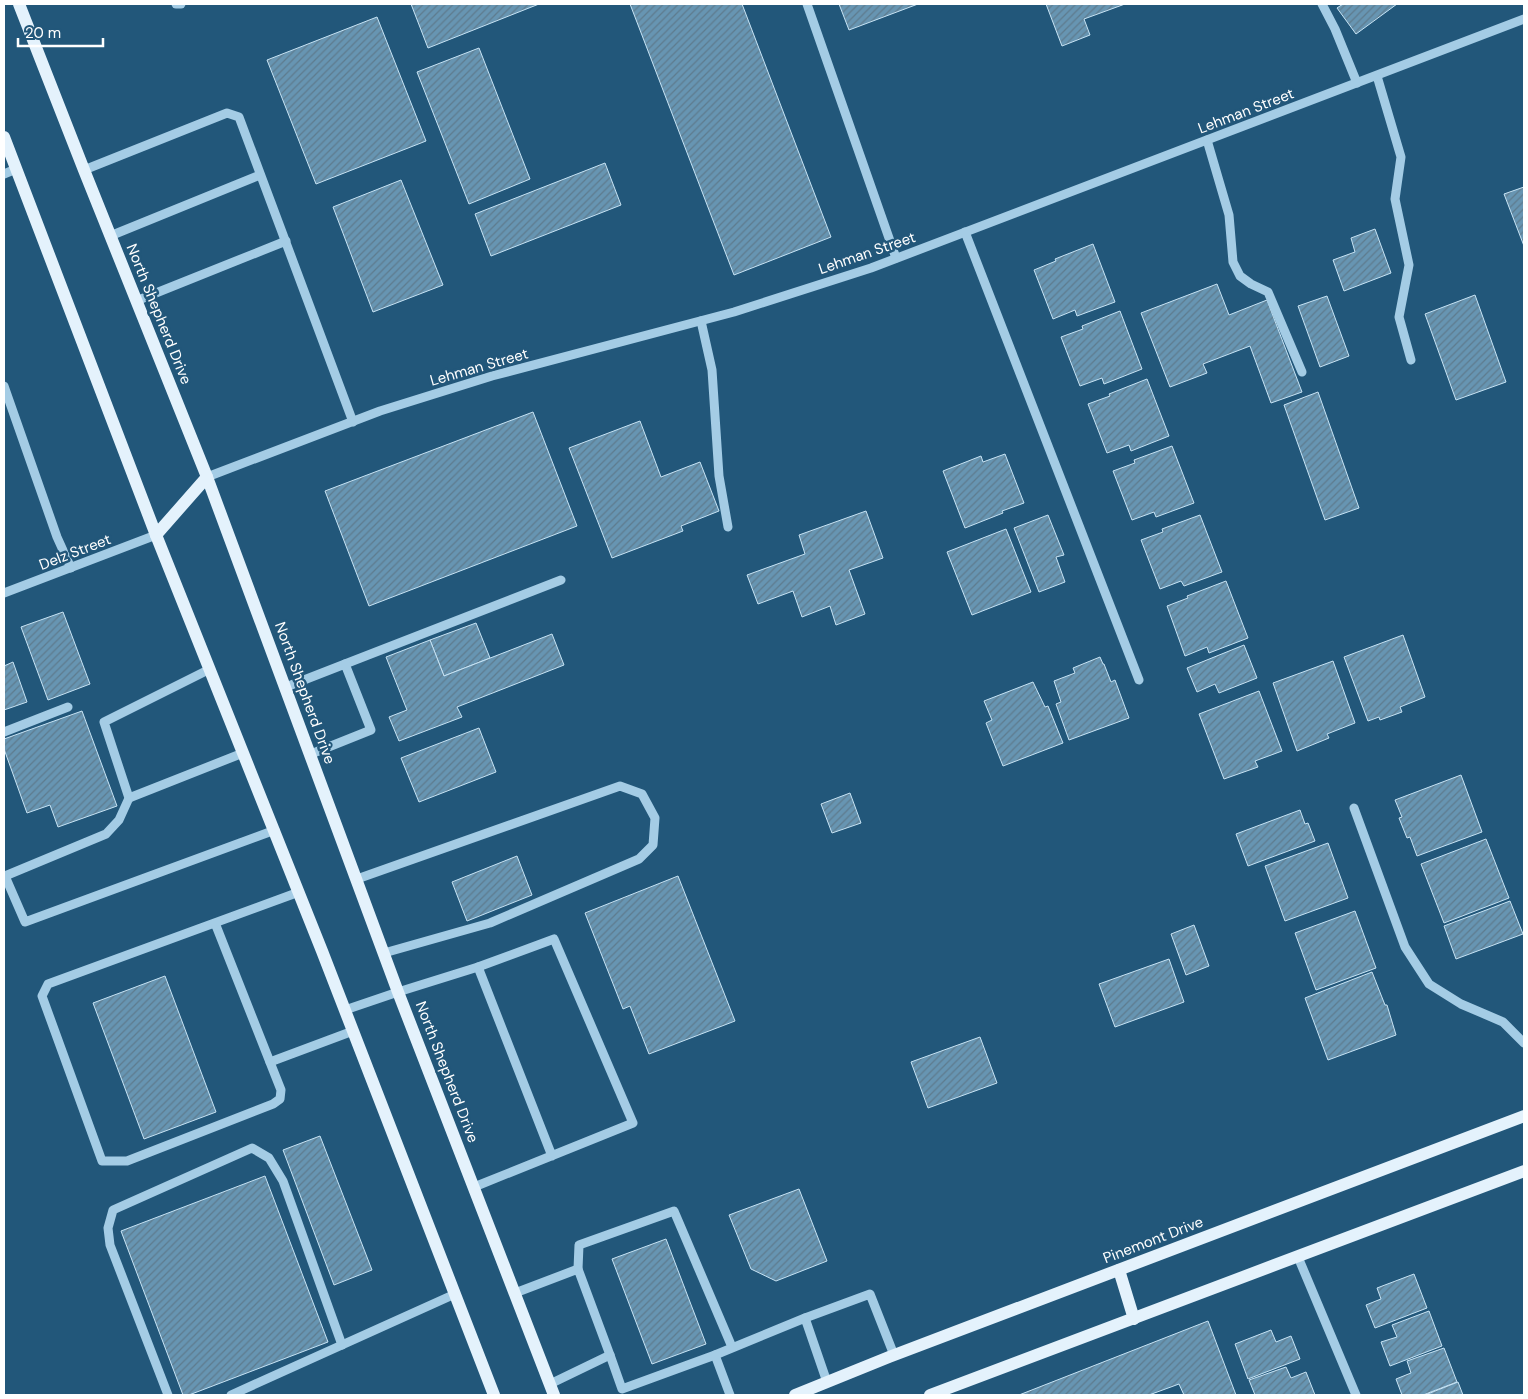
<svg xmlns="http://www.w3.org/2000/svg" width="1528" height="1399" viewBox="0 0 1528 1399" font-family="'DM Sans',sans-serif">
	<defs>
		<pattern id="building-hatch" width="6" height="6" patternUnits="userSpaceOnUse" patternTransform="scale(1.25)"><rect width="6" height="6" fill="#6795b2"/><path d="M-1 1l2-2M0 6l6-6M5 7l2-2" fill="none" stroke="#5e7b8e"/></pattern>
	</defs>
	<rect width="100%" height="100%" fill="#22577a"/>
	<g fill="url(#building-hatch)" stroke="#c7e3f4">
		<polygon points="411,4 539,4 428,48"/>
		<polygon points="630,4 742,4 831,237 734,275"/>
		<polygon points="839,4 918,4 849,30"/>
		<polygon points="1046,4 1125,4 1084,19 1090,35 1062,46"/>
		<polygon points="1343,4 1397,4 1356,34 1337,8"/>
		<polygon points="377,17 426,141 316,184 267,60"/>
		<polygon points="479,48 530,179 469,204 417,72"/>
		<polygon points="605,163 621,205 491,256 475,214"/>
		<polygon points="401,180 443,285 373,312 333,207"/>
		<polygon points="1524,187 1524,246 1504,194"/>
		<polygon points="1375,229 1391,273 1344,291 1333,260 1355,252 1351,238"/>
		<polygon points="1093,244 1115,302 1077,316 1075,310 1053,319 1034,270 1056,261 1055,259"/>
		<polygon points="1217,284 1229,315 1267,300 1302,392 1271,403 1250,346 1203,364 1207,373 1170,387 1141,313"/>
		<polygon points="1475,295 1506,382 1456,400 1425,314"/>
		<polygon points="1327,296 1349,356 1320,367 1298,306"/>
		<polygon points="1120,311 1142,369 1104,384 1102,378 1080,386 1061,337 1083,329 1082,326"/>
		<polygon points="1147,379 1169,436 1131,451 1129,445 1107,453 1088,404 1110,396 1109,394"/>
		<polygon points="1318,392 1359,508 1325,520 1284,405"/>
		<polygon points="533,412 577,526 369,606 325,491"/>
		<polygon points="640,421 661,477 700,462 719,511 681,526 683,531 612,558 569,448"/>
		<polygon points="1172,446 1194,503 1156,517 1154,512 1132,520 1113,471 1135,463 1134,460"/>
		<polygon points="1005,454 1024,503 1002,511 1003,513 965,528 943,471 981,456 983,462"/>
		<polygon points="866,511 883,558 849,570 865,614 836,625 830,606 802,617 793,591 758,604 747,575 805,554 799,535"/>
		<polygon points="1048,515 1064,555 1056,557 1065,582 1039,592 1014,528"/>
		<polygon points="1200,515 1222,572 1184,586 1181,581 1160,589 1141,540 1163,532 1162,529"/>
		<polygon points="1006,529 1031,592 972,615 947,552"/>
		<polygon points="1226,581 1248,638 1209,653 1207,647 1185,656 1167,606 1188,598 1187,596"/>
		<polygon points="63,612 90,684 48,700 21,627"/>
		<polygon points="476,623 490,658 444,676 430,640"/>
		<polygon points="552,634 564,665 457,707 462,717 399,741 389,717 407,710 386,657 430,640 444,676"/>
		<polygon points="1403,635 1425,697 1400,707 1402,712 1380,720 1379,717 1368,721 1344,657"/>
		<polygon points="1244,645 1257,678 1219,693 1215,684 1197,692 1187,668"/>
		<polygon points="1100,657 1103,664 1104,664 1111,682 1115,680 1129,718 1069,740 1056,704 1061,702 1054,681 1075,673 1073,668"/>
		<polygon points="1333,661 1355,723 1327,734 1329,738 1297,751 1273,683"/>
		<polygon points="13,662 27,702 4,710 4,666"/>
		<polygon points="1033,682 1045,707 1048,706 1063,743 1003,766 986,723 992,720 984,701"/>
		<polygon points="1259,691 1282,751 1255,761 1258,767 1224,779 1199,714"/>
		<polygon points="82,711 117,806 58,827 50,805 27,813 4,749 4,739"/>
		<polygon points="479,728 496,772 419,802 401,758"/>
		<polygon points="1461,775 1482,832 1417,856 1410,837 1407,838 1399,818 1402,817 1395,800"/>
		<polygon points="850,793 861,823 832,833 821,804"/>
		<polygon points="1300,810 1305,824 1308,823 1315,841 1248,866 1236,834"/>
		<polygon points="1486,839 1509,898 1444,923 1421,864"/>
		<polygon points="1328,843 1348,898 1285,921 1265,866"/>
		<polygon points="517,856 532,895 467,921 452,882"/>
		<polygon points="678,876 735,1021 649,1054 630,1006 623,1009 585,913"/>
		<polygon points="1510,901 1523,934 1456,959 1444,926"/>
		<polygon points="1355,911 1376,968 1316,990 1295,933"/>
		<polygon points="1194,925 1209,966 1186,975 1171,934"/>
		<polygon points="1169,959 1184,1002 1115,1027 1099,984"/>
		<polygon points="1372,972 1385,1005 1387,1005 1396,1035 1328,1060 1305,998"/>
		<polygon points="165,976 216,1112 144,1139 93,1003"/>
		<polygon points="980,1037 997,1083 928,1108 911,1062"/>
		<polygon points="320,1136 372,1270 334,1285 283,1150"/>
		<polygon points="265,1176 328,1342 189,1395 183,1395 121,1231"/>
		<polygon points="799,1189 827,1261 776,1281 751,1269 729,1215"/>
		<polygon points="666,1239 706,1344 652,1364 612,1259"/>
		<polygon points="1414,1274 1427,1308 1375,1328 1366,1305 1381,1299 1377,1288"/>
		<polygon points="1429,1311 1442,1346 1390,1366 1381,1342 1397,1337 1392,1325"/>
		<polygon points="1208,1321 1236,1395 1184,1395 1179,1384 1149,1395 1019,1395"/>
		<polygon points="1271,1330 1276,1342 1291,1336 1300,1359 1248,1379 1235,1344"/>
		<polygon points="1444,1348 1457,1382 1423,1395 1402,1395 1396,1379 1411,1373 1407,1361"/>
		<polygon points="1286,1367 1291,1378 1306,1372 1315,1395 1255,1395 1249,1380"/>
		<polygon points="1458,1382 1463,1395 1425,1395"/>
	</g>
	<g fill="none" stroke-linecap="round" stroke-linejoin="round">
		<g stroke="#a4cce5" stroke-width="9">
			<polyline points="176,4 181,4"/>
			<polyline points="807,4 896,258"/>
			<polyline points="1322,4 1335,29 1357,83"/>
			<polyline points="1377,76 1401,157 1395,199 1409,265 1399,317 1411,360"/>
			<polyline points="1207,140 1229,215 1233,262 1240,276 1251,284 1268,292 1302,372"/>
			<polyline points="84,170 227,113 239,117 353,422"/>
			<polyline points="4,174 16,169"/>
			<polyline points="965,232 1139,680"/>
			<polyline points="110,236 260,175"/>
			<polyline points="136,301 286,241"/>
			<polyline points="701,321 712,370 719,476 728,527"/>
			<polyline points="4,386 57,537 71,568"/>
			<polyline points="207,477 380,411 492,376 734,312 871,268 1524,19"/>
			<polyline points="4,593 156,535"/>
			<polyline points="345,664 561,580"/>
			<polyline points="210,669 104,722 129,798 119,820 106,834 5,876 25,922 275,830"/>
			<polyline points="286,687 345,664 371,730 311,754"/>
			<polyline points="4,732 68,707"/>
			<polyline points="129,798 243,753"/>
			<polyline points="1354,808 1405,947 1429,984 1461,1004 1503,1022 1524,1043"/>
			<polyline points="357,879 620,786 642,794 655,818 653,845 639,859 490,923 384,953"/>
			<polyline points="215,923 281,1090 280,1099 273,1104 127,1161 102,1161 42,996 48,984 299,892"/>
			<polyline points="345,1010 398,992 478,967"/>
			<polyline points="270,1062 353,1031"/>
			<polyline points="474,1187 633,1123 554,939 478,967 552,1156"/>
			<polyline points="1298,1257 1356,1395"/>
			<polyline points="578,1269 579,1245 674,1211 732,1347"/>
			<polyline points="515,1293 578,1269 610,1355"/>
			<polyline points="805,1318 870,1294 894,1355"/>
			<polyline points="715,1355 730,1395"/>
			<polyline points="550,1384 610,1355 622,1389 715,1355 805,1318 827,1382"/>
			<polyline points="168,1395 110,1245 108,1228 113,1210 252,1148 269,1158 283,1181 342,1345"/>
			<polyline points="231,1395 455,1294"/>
		</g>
		<g stroke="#e4f2fc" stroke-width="12">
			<polyline points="19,4 84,170 207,477 398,992 554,1395"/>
			<polyline points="4,137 156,535 322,951 494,1395"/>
			<polyline points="156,535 207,477"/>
			<polyline points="1119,1270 1134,1319"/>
			<polyline points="795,1395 889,1357 1524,1116"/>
			<polyline points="930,1395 1524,1171"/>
		</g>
	</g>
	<g text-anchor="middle" stroke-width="5" stroke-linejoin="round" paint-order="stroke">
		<g font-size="15" fill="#fff" stroke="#22577a">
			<text transform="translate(1246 111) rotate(-21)" y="5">Lehman Street</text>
			<text transform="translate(867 253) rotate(-19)" y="5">Lehman Street</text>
			<text transform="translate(159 314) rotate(68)" y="5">North Shepherd Drive</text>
			<text transform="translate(479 367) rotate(-16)" y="5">Lehman Street</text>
			<text transform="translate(75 552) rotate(-21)" y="5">Delz Street</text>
			<text transform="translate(305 693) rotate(70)" y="5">North Shepherd Drive</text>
			<text transform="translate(447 1072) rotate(69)" y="5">North Shepherd Drive</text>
			<text transform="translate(1153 1240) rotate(-21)" y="5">Pinemont Drive</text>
		</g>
	</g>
	<rect width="1528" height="1399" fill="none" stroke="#ffffff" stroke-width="10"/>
	<path d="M18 38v8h85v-8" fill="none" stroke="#ffffff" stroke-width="2.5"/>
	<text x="25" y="38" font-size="15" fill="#ffffff" stroke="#22577a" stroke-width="4" paint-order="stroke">20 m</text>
</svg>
